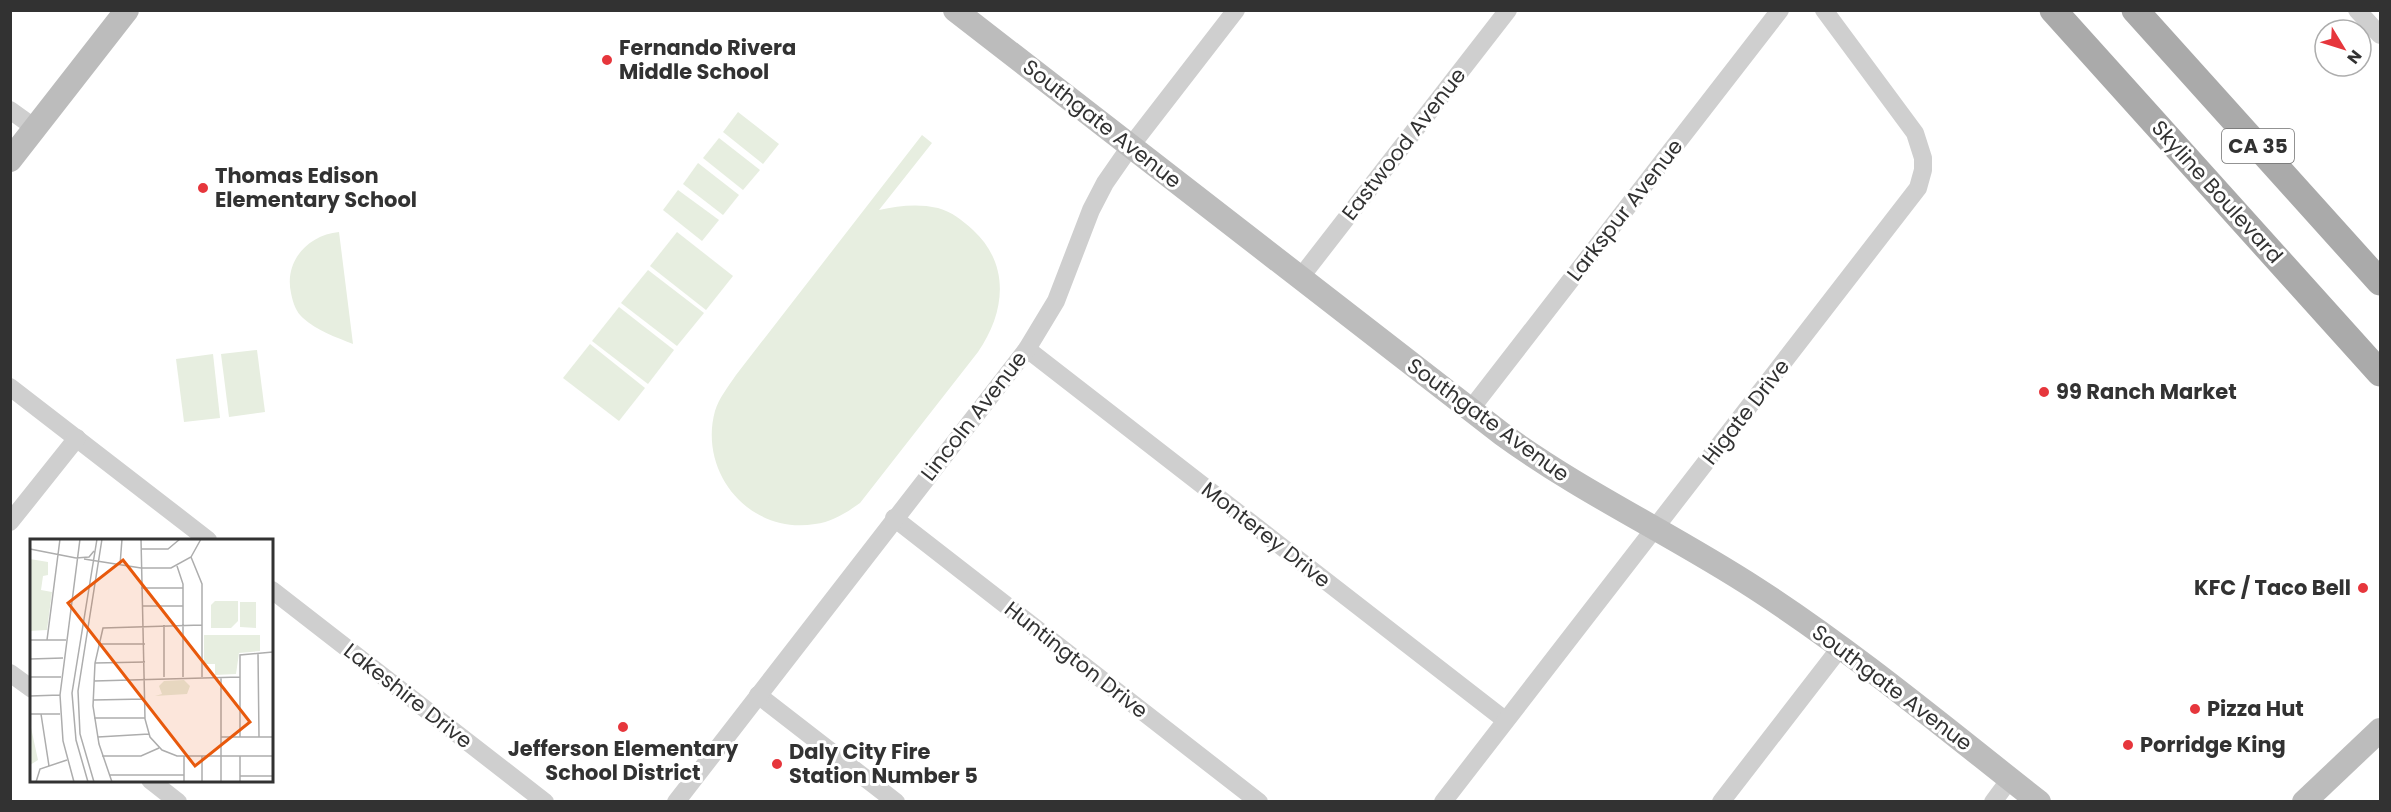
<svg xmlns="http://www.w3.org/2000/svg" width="2391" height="812" viewBox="0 0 2391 812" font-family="Poppins,sans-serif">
	<rect width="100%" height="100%" fill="#fff"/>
	<g fill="#e7eee0">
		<polygon points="738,112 779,144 763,164 723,132"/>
		<path d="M922,135l10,8 -53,67c19,-4 38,-7 59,-2 14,4 24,12 35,22 38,35 32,83 5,122l-118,151c-14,10 -28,19 -45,21 -65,11 -117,-51 -100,-113 4,-13 13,-24 21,-36z"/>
		<polygon points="719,138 760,170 743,190 703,158"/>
		<polygon points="698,163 739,195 723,215 683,184"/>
		<polygon points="678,190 719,220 702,241 663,210"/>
		<path d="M339,232l14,112c-17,-7 -36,-13 -50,-26 -7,-6 -10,-15 -12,-25 -7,-32 17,-58 48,-61z"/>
		<polygon points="677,232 733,276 706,310 650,266"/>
		<polygon points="648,270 704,313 677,346 621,303"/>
		<polygon points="619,307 674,350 648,384 592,341"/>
		<polygon points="590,344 645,388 619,421 563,378"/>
		<polygon points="257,350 265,412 229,417 221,354"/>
		<polygon points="213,354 220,418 184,422 176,359"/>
	</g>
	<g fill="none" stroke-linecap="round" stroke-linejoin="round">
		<g stroke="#cfcfcf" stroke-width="18">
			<polyline points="2357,10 2380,35"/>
			<polyline points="10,110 35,128"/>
			<polyline points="1300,278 1508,10"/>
			<polyline points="1027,349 1505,720"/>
			<polyline points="10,387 208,540"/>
			<polyline points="1470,410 1780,10"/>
			<polyline points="894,518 1259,802"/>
			<polyline points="10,522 77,438"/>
			<polyline points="272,590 545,802"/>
			<polyline points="10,673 32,689"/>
			<polyline points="758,695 896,802"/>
			<polyline points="150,780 178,802"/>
			<polyline points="676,802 1027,349 1056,301 1091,210 1105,183 1130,147 1236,10"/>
			<polyline points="1443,802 1918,188 1923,170 1923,158 1915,133 1824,10"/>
			<polyline points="1721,802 1840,648"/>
			<polyline points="1993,802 2010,779"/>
		</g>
		<g stroke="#bcbcbc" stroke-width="24">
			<path d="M955,10l547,424c81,59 170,100 253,154 99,64 191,141 284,214"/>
			<polyline points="10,160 127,10"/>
			<polyline points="2304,802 2380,730"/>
		</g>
		<g stroke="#aaa" stroke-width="27">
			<polyline points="2053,10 2380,373"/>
			<polyline points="2135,10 2380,282"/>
		</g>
	</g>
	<g fill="#e6363c" stroke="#fff" stroke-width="2">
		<circle cx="607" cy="60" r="6"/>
		<circle cx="203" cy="188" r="6"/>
		<circle cx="2044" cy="392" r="6"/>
		<circle cx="2363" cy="588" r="6"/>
		<circle cx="2195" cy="709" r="6"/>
		<circle cx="623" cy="727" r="6"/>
		<circle cx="2128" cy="745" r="6"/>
		<circle cx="777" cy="764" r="6"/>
	</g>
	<g text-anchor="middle" stroke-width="6" stroke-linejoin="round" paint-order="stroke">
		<rect fill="#fff" stroke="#707070" stroke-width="1.5" x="2222" y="129" width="72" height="34" rx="4.5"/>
		<g font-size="20" font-weight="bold" fill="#323232">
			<text x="2258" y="153">CA 35</text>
		</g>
		<g font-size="21" font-weight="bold" fill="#323232" stroke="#fff" text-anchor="start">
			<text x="619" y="55">Fernando Rivera<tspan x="619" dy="24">Middle School</tspan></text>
			<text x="215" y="183">Thomas Edison<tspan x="215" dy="24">Elementary School</tspan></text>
			<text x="2056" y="399">99 Ranch Market</text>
			<text x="2351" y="595" text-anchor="end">KFC / Taco Bell</text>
			<text x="2207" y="716">Pizza Hut</text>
			<text x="2140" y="752">Porridge King</text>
			<text x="623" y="756" text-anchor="middle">Jefferson Elementary<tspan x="623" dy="24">School District</tspan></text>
			<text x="789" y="759">Daly City Fire<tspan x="789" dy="24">Station Number 5</tspan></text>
		</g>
		<g font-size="21" fill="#323232" stroke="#fff">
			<text transform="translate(1102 124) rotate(38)" y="7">Southgate Avenue</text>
			<text transform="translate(1404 144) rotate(-52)" y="7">Eastwood Avenue</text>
			<text transform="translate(2217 192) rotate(48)" y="7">Skyline Boulevard</text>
			<text transform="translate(1625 210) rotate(-52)" y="7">Larkspur Avenue</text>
			<text transform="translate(1746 412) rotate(-52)" y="7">Higate Drive</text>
			<text transform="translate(974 416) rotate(-52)" y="7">Lincoln Avenue</text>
			<text transform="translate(1488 420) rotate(36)" y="7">Southgate Avenue</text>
			<text transform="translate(1266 535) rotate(38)" y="7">Monterey Drive</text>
			<text transform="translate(1076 660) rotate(38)" y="7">Huntington Drive</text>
			<text transform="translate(1892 688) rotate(37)" y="7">Southgate Avenue</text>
			<text transform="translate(408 696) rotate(38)" y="7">Lakeshire Drive</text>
		</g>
	</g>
	<g transform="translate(30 539)">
		<rect width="243" height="243" fill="#fff"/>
		<path d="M0,20l18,3v13l-5,1 -2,14 11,2 -5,38 -17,1zM185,62h23v20l-7,7h-20v-23zM210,63h16v26l-16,-1zM174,96h56v16l-21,2 -3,21 -21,1v-11h-11zM154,141l6,6 -3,8 -32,2 7,-2 -3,-8 5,-5zM0,184l8,37 -8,5z" fill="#e7eee0"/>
		<path fill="none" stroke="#adadad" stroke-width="1.5" d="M111,0l4,180 5,18 12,13 15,6h96M0,10l46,9M111,10h27l12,-10M161,18l11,27v93M46,19l13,-1 5,-6M54,20l57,9h30l20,-11 10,-18M90,26l2,-26M147,27l6,18v93M111,49h42M112,67h41M134,86v52M0,101h36M17,101l13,-101M68,105h47M228,114l1,84M0,120l33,-1M65,124l50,-1M0,138h31M191,138v105M64,142l146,-4M0,157l30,-1M63,161l52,-1M0,175h30M11,175l8,52M64,179h51M68,198l51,-3M191,198h52M210,198v-82l33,-3M72,217h39l18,-8M154,217v26M172,217v26M210,217v26M79,236h75M210,237h33M6,243l4,-13 27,-9M44,243l-11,-41 -3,-46 20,-156M58,243l-12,-42 -4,-47 25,-154M64,243l-14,-48 -2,-43 24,-152M82,243l-13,-38 -6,-38 2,-43 8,-35 99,-3"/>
		<path fill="#e8590c" fill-opacity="0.15" stroke="#e8590c" stroke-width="3" d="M93,21l127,162 -55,44 -127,-163z"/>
		<rect width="243" height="243" fill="none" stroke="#323232" stroke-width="3"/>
	</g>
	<rect width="2391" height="812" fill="none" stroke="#323232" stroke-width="24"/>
	<g transform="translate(2343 48) rotate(128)"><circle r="28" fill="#ffffff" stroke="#adadad" stroke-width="1.5"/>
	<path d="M0-4.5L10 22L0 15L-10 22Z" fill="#e6363c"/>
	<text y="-9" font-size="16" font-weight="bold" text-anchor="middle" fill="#323232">N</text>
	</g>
</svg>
